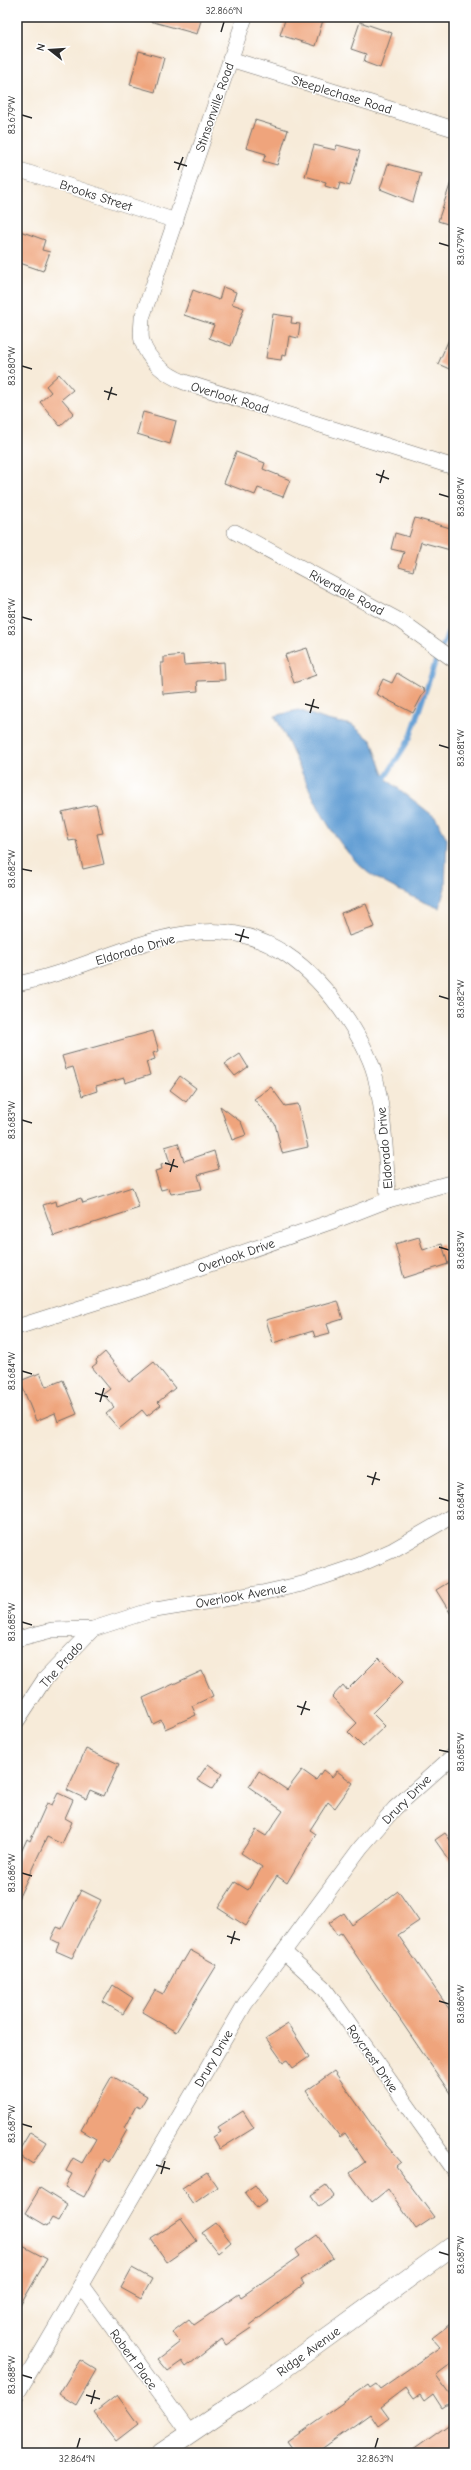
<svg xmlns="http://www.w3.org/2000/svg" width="471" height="2470" viewBox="0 0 471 2470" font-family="'Comic Neue',sans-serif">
	<rect width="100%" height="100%" fill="#fff"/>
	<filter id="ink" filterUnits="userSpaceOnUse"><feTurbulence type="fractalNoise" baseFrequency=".025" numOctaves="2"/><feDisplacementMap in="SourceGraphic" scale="8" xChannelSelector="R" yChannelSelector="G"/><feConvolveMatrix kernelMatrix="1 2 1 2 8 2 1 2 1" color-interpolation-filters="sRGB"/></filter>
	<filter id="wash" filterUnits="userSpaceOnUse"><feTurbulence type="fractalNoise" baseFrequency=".012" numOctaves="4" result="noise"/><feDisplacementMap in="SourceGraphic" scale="16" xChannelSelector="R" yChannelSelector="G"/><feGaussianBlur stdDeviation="0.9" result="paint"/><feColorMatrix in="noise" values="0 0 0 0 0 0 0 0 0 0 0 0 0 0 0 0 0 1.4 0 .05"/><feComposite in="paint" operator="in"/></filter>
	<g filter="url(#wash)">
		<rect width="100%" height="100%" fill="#f7ebd9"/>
		<path fill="#649fd4" stroke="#486580" d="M298,710l29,10 25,5 20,16 13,37 51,40 11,21 -2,49 -6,20c-16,-6 -60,-26 -73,-37 -46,-40 -63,-103 -91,-155z"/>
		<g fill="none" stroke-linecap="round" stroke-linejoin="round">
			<polyline stroke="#649fd4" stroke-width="5" points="385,778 410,738 435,663 454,619"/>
		</g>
		<g id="blocks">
			<g fill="#efa47c">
				<polygon points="150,17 202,17 197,34 150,21"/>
				<polygon points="286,17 324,17 315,46 280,35"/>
				<polygon points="360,22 392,33 380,68 364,62 366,54 351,49"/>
				<polygon points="139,51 164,58 155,92 130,85"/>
				<polygon points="255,120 288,130 277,165 263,161 266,154 246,148"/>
				<polygon points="314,145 335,150 337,145 360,151 350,186 340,183 338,190 325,186 326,182 305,176"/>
				<polygon points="388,164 421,173 413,202 380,189"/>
				<polygon points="451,182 454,182 454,226 438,221"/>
				<polygon points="17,230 45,240 42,250 50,252 43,271 17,262"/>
				<polygon points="223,287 236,292 232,304 244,308 231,346 209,338 214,325 184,315 193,290 219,300"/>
				<polygon points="273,314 292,317 291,323 300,324 298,338 289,336 286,356 282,355 281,360 266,358"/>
				<polygon points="454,328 454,371 438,364"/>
				<polygon points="59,374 73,390 62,399 74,413 60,426 40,402 51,392 46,386"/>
				<polygon points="143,412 176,421 170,444 137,434"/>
				<polygon points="236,452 265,463 263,469 290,480 283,497 258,488 255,495 224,483"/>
				<polygon points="415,518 454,529 454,551 421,542 413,571 399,567 404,552 391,549 395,533 409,537"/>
				<polygon points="307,648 316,675 294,683 285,655"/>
				<polygon points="183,655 184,665 224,662 225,680 197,681 198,691 163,694 161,663 164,663 164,657"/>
				<polygon points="397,673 425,690 413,713 376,694 383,679 392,683"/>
				<polygon points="96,804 103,833 97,834 104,864 83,869 76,840 69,841 62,812"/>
				<polygon points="366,904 375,927 349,936 341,913"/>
				<polygon points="153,1031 159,1051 153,1053 155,1059 146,1062 150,1075 125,1083 124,1078 96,1086 97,1091 82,1096 73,1067 66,1069 62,1056"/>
				<polygon points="240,1054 248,1067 235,1076 225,1064"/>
				<polygon points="180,1076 196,1088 186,1102 170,1090"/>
				<polygon points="271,1087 285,1106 298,1104 308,1147 282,1153 275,1124 254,1099"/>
				<polygon points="220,1106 241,1122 246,1135 232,1140"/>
				<polygon points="178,1143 184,1161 214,1151 219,1169 198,1175 202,1189 171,1194 169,1188 161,1190 155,1171 162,1169 161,1165 170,1163 165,1147"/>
				<polygon points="132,1187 139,1208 54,1236 43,1205 56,1201 57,1206 81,1198 83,1203"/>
				<polygon points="419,1237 423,1250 442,1244 448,1264 404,1278 395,1244"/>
				<polygon points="337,1300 343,1319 327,1324 330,1333 315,1337 313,1331 273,1343 266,1320"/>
				<polygon points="105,1352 129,1382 154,1362 175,1388 158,1402 161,1405 147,1416 142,1410 119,1429 106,1414 114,1407 103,1394 110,1389 92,1367 97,1363 96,1360"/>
				<polygon points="40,1373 46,1387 63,1380 77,1414 58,1422 55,1413 36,1421 20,1381"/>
				<polygon points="454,1579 454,1619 436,1590"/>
				<polygon points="379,1658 403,1682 372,1713 385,1726 363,1747 348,1732 357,1723 332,1697 343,1685 347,1690"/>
				<polygon points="202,1671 213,1696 192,1706 196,1715 165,1729 161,1720 153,1724 143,1698"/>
				<polygon points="86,1749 119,1764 104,1796 90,1790 86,1799 67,1790"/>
				<polygon points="208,1764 222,1774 212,1789 197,1780"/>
				<polygon points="302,1770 316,1780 323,1770 332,1777 337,1771 353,1783 335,1808 328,1802 310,1830 316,1834 287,1883 277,1876 246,1926 218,1908 235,1882 248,1890 262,1867 241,1853 256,1830 266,1836 283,1811 249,1787 259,1771 287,1790"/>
				<polygon points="58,1793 73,1800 65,1818 72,1822 62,1844 47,1837 17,1901 17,1861 27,1839 30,1841 47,1803 52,1805"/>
				<polygon points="445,1833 454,1845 454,1867 435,1840"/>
				<polygon points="81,1890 101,1900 72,1958 56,1951 59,1943 51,1939 57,1927 62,1929"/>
				<polygon points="398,1891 419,1921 398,1935 454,2016 454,2099 341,1933 337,1935 329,1923 344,1913 352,1925"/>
				<polygon points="190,1950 217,1965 176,2032 142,2012 155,1990 163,1994 181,1961 183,1962"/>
				<polygon points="113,1985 133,1998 123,2014 103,2002"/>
				<polygon points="288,2024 309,2057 293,2068 287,2060 283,2062 266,2038"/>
				<polygon points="334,2071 386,2145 401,2162 396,2166 434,2217 416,2229 388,2189 372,2202 350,2173 365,2162 345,2133 340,2137 306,2091"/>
				<polygon points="112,2076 147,2096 140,2108 136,2106 124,2128 127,2130 109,2162 104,2159 84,2197 65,2187 72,2174 66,2171 73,2158 82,2163 96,2139 81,2130"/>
				<polygon points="243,2111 254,2128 220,2149 213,2137 221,2132 218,2127"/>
				<polygon points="30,2132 46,2142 33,2164 17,2154"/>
				<polygon points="207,2172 217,2187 193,2204 182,2188"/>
				<polygon points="255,2185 267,2201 257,2208 245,2192"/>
				<polygon points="326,2185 334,2196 319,2207 311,2195"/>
				<polygon points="40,2188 67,2205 58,2221 52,2218 47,2226 25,2213"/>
				<polygon points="181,2219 197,2241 167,2262 151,2239"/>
				<polygon points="216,2223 231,2242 218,2253 202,2233"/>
				<polygon points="317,2235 333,2258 301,2280 304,2284 249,2326 251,2328 226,2345 222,2339 186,2367 182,2361 168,2371 158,2359 180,2342 172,2332 189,2319 194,2325 239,2294 241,2297 300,2256 296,2250"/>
				<polygon points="17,2243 47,2259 17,2311"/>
				<polygon points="132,2268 152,2279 141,2299 121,2288"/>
				<polygon points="454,2321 454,2366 452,2363 436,2375 454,2400 442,2408 433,2394 424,2401 420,2395 414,2399 406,2388 381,2407 389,2418 378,2426 370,2414 316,2453 295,2453 287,2442 368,2385 370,2388 376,2384 380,2389 440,2347 432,2338"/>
				<polygon points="80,2360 96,2370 76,2405 59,2394"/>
				<polygon points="117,2395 138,2424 116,2441 94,2413"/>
				<polygon points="454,2421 454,2445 443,2453 409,2453"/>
			</g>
		</g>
	</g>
	<g filter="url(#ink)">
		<use href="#blocks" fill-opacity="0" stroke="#726e68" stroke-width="1"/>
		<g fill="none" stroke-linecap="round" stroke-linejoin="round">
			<g stroke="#726e68" stroke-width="16">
				<g id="minor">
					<path d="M245,17l-103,301c0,7 -2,17 0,23 6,20 24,34 42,41l270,85"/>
					<polyline points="230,59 454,129"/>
					<polyline points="17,169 176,221"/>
					<polyline points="235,532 400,621 454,660"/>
					<path d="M17,984c62,-12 120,-47 183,-52 67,-5 113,35 148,88 11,17 24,39 28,60 9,39 10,80 12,120"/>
					<polyline points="17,1327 144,1287 342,1218 388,1200 454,1182"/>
					<polyline points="17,1639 52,1630 93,1629 149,1611 262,1593 302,1584 359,1565 393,1550 454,1515"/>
					<polyline points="17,1721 44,1680 93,1629"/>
					<polyline points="284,1952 324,1988 454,2171"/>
					<polyline points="81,2285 189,2432"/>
					<polyline points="17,2394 245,2004 361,1847 395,1808 454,1755"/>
				</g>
			</g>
			<g stroke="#726e68" stroke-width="20">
				<polyline id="tertiary" points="161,2453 260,2386 454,2245"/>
			</g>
			<use href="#minor" stroke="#fff" stroke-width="15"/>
			<use href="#tertiary" stroke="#fff" stroke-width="19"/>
		</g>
	</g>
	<path fill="none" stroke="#2b2b2b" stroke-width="1.5" d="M221,32l3,-10M22,115l10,3M174,162l13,4M178,170l5,-13M439,243l10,3M22,366l10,3M104,391l13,4M108,400l4,-13M376,474l13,5M380,483l4,-13M439,494l10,3M22,617l10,3M305,704l14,4M310,713l4,-14M439,745l10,3M22,869l10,2M235,934l14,4M240,942l4,-13M439,996l10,3M22,1120l10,3M165,1163l13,4M170,1172l4,-13M439,1247l10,3M22,1371l10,3M95,1393l13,4M100,1402l4,-14M367,1476l13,4M372,1485l4,-13M439,1498l10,3M22,1622l10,3M297,1706l13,4M301,1715l5,-14M439,1750l10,2M22,1873l10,3M227,1936l13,4M231,1944l4,-13M439,2001l10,3M22,2124l10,3M156,2165l14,4M161,2174l4,-13M439,2252l10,3M22,2375l10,3M86,2395l14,4M91,2404l4,-14M77,2448l3,-10M375,2448l3,-10"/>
	<g text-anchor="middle" stroke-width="3" stroke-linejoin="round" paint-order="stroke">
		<g font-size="13" fill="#2b2b2b" stroke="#fff">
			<text transform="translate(342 94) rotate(17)" y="5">Steeplechase Road</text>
			<text transform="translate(214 107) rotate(-71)" y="5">Stinsonville Road</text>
			<text transform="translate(96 195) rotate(18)" y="5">Brooks Street</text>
			<text transform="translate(230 397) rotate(17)" y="5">Overlook Road</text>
			<text transform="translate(347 592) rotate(28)" y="5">Riverdale Road</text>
			<text transform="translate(135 949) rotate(-16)" y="5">Eldorado Drive</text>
			<text transform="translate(384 1148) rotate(-95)" y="5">Eldorado Drive</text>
			<text transform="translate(236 1255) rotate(-19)" y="5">Overlook Drive</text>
			<text transform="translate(241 1595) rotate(-10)" y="5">Overlook Avenue</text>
			<text transform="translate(61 1664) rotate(-48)" y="5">The Prado</text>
			<text transform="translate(406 1799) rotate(-45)" y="5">Drury Drive</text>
			<text transform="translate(213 2058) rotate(-60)" y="5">Drury Drive</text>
			<text transform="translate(373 2058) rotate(55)" y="5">Roycrest Drive</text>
			<text transform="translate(308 2351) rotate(-36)" y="5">Ridge Avenue</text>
			<text transform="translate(134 2359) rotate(54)" y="5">Robert Place</text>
		</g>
	</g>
	<rect width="471" height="2470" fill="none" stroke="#fff" stroke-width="44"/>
	<g transform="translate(50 50) rotate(287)" stroke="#ffffff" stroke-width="3" paint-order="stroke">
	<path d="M0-3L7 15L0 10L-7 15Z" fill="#2b2b2b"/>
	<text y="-6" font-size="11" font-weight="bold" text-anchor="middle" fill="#2b2b2b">N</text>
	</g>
	<rect x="22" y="22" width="427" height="2426" fill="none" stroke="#2b2b2b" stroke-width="1.5"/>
	<g font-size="10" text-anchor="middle" fill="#2b2b2b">
		<text x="224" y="14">32.866°N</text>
		<text transform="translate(11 115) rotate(-90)" y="4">83.679°W</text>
		<text transform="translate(460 246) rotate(-90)" y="4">83.679°W</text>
		<text transform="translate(11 366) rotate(-90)" y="4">83.680°W</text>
		<text transform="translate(460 497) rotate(-90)" y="4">83.680°W</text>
		<text transform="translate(11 617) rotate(-90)" y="4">83.681°W</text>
		<text transform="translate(460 748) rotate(-90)" y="4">83.681°W</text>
		<text transform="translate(11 869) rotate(-90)" y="4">83.682°W</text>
		<text transform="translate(460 999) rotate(-90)" y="4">83.682°W</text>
		<text transform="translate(11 1120) rotate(-90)" y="4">83.683°W</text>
		<text transform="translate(460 1250) rotate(-90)" y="4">83.683°W</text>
		<text transform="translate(11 1371) rotate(-90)" y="4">83.684°W</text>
		<text transform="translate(460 1501) rotate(-90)" y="4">83.684°W</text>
		<text transform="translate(11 1622) rotate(-90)" y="4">83.685°W</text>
		<text transform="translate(460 1752) rotate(-90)" y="4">83.685°W</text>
		<text transform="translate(11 1873) rotate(-90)" y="4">83.686°W</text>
		<text transform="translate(460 2004) rotate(-90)" y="4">83.686°W</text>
		<text transform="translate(11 2124) rotate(-90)" y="4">83.687°W</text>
		<text transform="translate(460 2255) rotate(-90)" y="4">83.687°W</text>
		<text transform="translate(11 2375) rotate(-90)" y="4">83.688°W</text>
		<text x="77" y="2462">32.864°N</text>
		<text x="375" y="2462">32.863°N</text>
	</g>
</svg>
